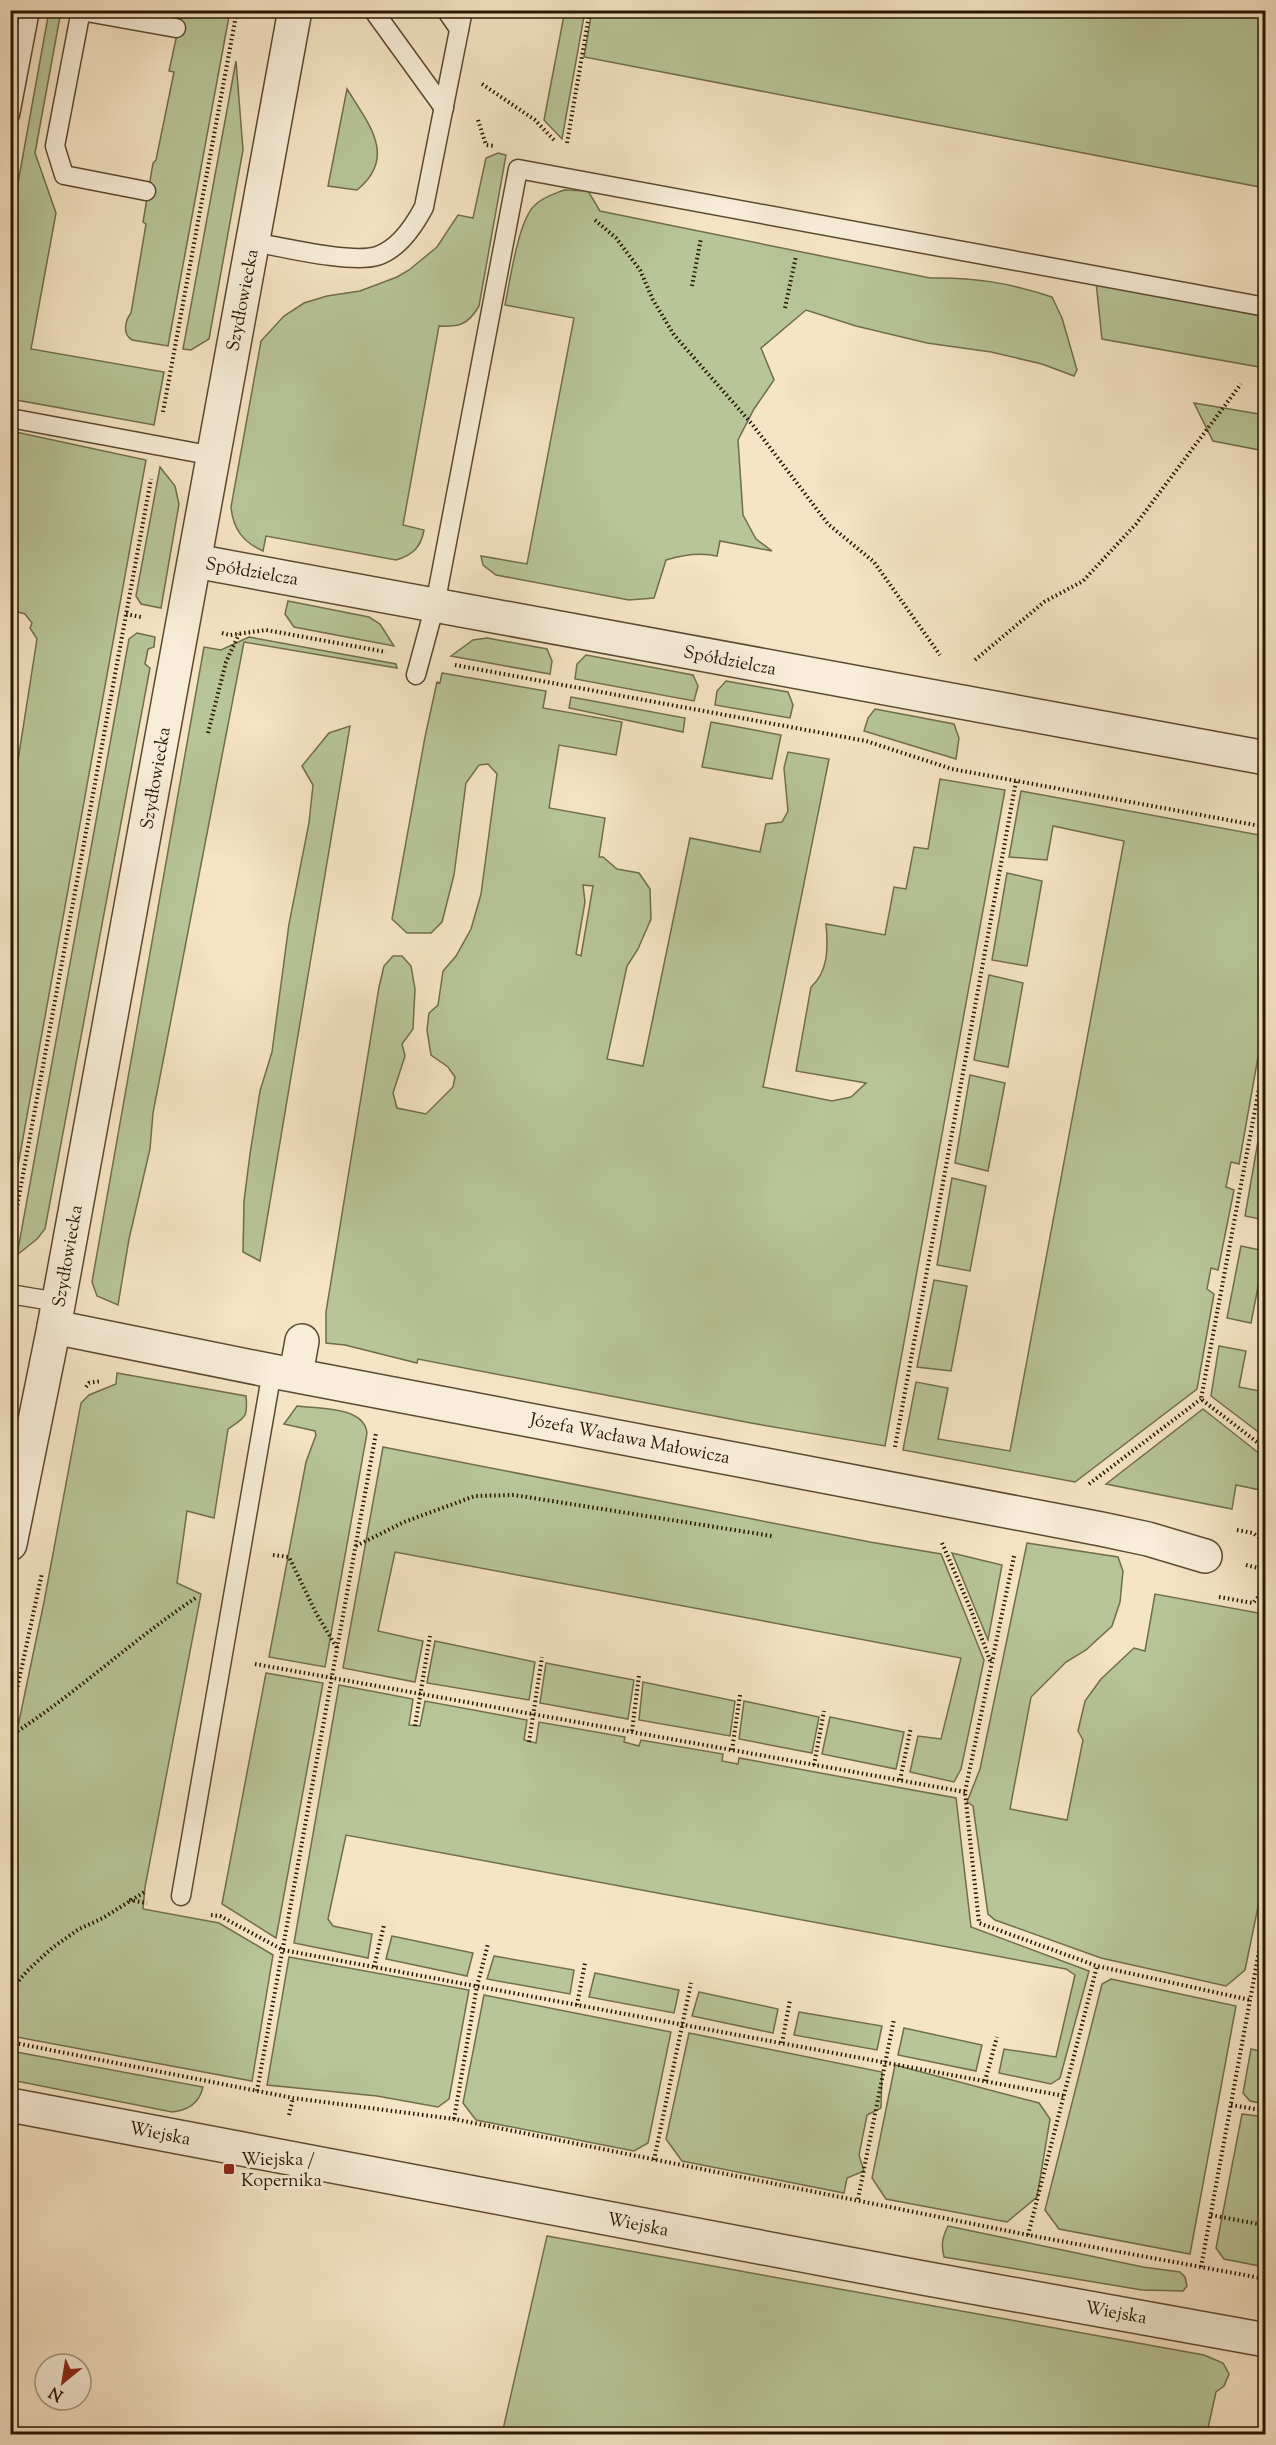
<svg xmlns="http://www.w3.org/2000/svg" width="1276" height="2445" viewBox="0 0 1276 2445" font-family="'Sorts Mill Goudy',serif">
	<rect width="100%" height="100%" fill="#f5e4c5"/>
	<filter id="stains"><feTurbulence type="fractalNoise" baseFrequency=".00333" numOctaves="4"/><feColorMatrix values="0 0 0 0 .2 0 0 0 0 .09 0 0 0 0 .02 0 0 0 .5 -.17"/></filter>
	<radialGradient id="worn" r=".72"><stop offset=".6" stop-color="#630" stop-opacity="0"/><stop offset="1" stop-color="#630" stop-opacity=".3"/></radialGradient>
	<g fill="#b7c598" stroke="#706d4c" stroke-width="1.5" fill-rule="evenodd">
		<polygon points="565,10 585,11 562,139 544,120"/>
		<polygon points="49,11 61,11 35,153 56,213 31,349 164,372 154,425 11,399 11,194 16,194"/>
		<path d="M182,11h48l-62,335 -36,-6c-10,-6 -7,-19 -1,-27l15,-89 -3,-2 10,-59 3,-3 18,-88 -5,-1z"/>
		<polygon points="592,11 1265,11 1265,188 584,57"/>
		<polygon points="236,61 243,150 209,339 191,350 183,349"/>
		<path d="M347,89c21,34 51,68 10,101l-29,-4z"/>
		<path d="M498,153l8,2 -27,151c-11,19 -20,21 -40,20l-36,199 21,5c-3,17 -11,25 -28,30l-130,-24 -3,15c-20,-9 -30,-22 -32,-44l30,-166 23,-25 20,-13 23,-7 33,-5 37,-14 12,-7 28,-23 21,-32 15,3 13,-60z"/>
		<path d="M564,190l24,1 12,20 330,67c44,-1 80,5 122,19l10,21 15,52 -3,6 -32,-12 -51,-12 -64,-9 -71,-17 -50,-16 -45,38 13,32 -20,29 -16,31 5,75 13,24 16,12 -52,-10 -3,15c-17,-4 -35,-1 -51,4l-12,38 -25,2 -133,-25 -13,-10 -2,-9 46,8 47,-246 -69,-13c5,-23 13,-85 30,-100 8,-8 19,-11 29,-15z"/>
		<polygon points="1096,282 1265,317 1265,368 1102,339"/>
		<polygon points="1194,403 1259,414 1265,410 1265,451 1213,441"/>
		<polygon points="11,431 146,460 11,1204 11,805 37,639 30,628 32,623 25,614 11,610"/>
		<polygon points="160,467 175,486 179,504 161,608 141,604 136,596"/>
		<polygon points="288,601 369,617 380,624 394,646 294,627 285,614"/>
		<polygon points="137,633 155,637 154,647 148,649 145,664 150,668 45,1229 37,1239 17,1255 129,639"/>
		<polygon points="249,637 396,664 397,668 244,642 153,1113 150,1149 129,1239 118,1305 97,1296 92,1282 204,647 221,650"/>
		<polygon points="487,638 547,649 552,661 550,674 451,656 473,640"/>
		<polygon points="586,655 693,675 698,686 694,701 575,679 577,664"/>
		<path d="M442,673l104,18 -3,17 79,14 -6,33 -57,-10 -10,63 56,10 -6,39h4l14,12 22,4 11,16 1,30 -13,30 -11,17 -20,93 36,7 47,-228 70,14 6,-28 16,-2 6,-11 -4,-43 4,-16 41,7 -66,328 69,14 19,-4 15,-14 -70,-12 15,-84c18,-16 17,-41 15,-63l59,11 9,-48 12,2 8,-42 14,2 12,-70 65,11 -120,656 -134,-23 -333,-64 -1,4 -72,-18 -19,-2v-31l53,-325 5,-21 9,-10h9l9,10 4,23 -2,40 -11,15 3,12 -12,37 4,15 29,6 27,-27 2,-10 -7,-10 -17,-12 -4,-25 2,-17 9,-8 5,-34 13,-15 15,-27 10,-35 16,-120 -9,-10 -9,1 -13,18 -12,92 -12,47 -11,11h-24l-15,-14 33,-182 12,-55 3,1zM583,885l10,1 -12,70 -5,-2 9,-52z"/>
		<polygon points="726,681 788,692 793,705 790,718 715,705 717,691"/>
		<polygon points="571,697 685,718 683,732 569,708"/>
		<polygon points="875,709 954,724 959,738 956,759 864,731 868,718"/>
		<polygon points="711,722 781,735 772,779 702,767"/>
		<polygon points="350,726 260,1261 243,1252 244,1201 250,1154 260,1091 272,1052 289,924 309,823 313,785 302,766 329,733"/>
		<polygon points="1021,791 1265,836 1265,1018 1239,1164 1231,1162 1226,1187 1234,1190 1218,1270 1211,1268 1207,1289 1214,1294 1197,1389 1075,1482 903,1450 916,1382 948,1388 938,1439 1010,1451 1124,841 1053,826 1047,860 1009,857"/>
		<polygon points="1007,873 1042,881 1027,966 992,960"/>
		<polygon points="989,975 1023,983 1008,1067 974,1060"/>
		<polygon points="970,1075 1005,1083 988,1171 955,1163"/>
		<polygon points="1258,1141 1265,1142 1265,1220 1245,1216"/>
		<polygon points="952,1178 986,1186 970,1271 937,1265"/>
		<polygon points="1241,1246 1265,1251 1251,1323 1227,1318"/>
		<polygon points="934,1280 967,1286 951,1371 917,1367"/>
		<polygon points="1219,1346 1246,1351 1239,1387 1265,1392 1265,1437 1211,1396"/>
		<path d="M117,1373l129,23c2,22 -1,21 -18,33l-14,89 -27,-7 -10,72 24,11 -56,293 -2,22 76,14 54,32 -21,126 -241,-45 2,-286 31,-148 37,-199 8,-8 27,-11z"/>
		<path d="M297,1406c21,3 67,0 70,27l-42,234 -56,-10 37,-195 10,-27 -1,-4 -31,-7z"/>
		<polygon points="1203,1409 1265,1458 1265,1491 1236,1485 1232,1509 1106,1484"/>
		<polygon points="383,1447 870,1542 941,1554 984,1660 961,1769 954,1782 910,1772 918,1736 941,1739 961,1658 395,1552 378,1631 423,1641 415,1682 343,1668"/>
		<polygon points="1027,1543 1118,1557 1123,1571 1120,1602 1112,1626 1086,1650 1066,1662 1031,1697 1010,1809 1067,1820 1083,1740 1078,1731 1085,1701 1101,1679 1134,1648 1145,1651 1155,1594 1258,1613 1265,1604 1266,1829 1259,1846 1265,1854 1265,1873 1245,1970 1226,1986 1101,1958 995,1920 988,1914 973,1806 967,1802 980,1769"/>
		<polygon points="952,1553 1002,1565 988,1640"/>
		<polygon points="435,1641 535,1662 529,1700 427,1683"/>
		<polygon points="546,1663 634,1680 628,1719 540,1703"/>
		<polygon points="266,1673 323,1683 276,1938 222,1904"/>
		<polygon points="643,1682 735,1701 730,1736 639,1720"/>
		<polygon points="339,1685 413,1699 409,1725 420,1726 425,1701 527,1720 524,1740 536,1743 539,1722 625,1737 624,1742 639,1746 641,1740 723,1754 722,1761 738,1764 739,1758 956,1798 971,1927 1089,1971 1060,2078 1051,2084 999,2073 1004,2049 1056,2057 1075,1975 1066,1969 346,1835 328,1919 333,1926 372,1934 368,1958 294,1943"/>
		<polygon points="744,1701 819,1717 812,1753 739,1739"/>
		<polygon points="830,1717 904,1732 896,1769 822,1754"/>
		<polygon points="392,1936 473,1953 467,1976 386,1959"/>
		<polygon points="494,1956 574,1970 570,1994 487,1979"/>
		<polygon points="289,1957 469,1990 449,2099 438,2107 377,2096 267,2085"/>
		<polygon points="595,1973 679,1990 674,2013 589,1997"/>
		<polygon points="1111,1979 1236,2006 1190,2254 1059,2229 1045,2210 1102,1984"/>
		<polygon points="699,1992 778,2009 773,2033 692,2016"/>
		<polygon points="484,1995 671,2032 648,2143 634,2151 476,2120 463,2103"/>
		<polygon points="799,2012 882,2026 877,2050 794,2035"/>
		<polygon points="904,2028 982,2045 976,2071 898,2055"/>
		<polygon points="689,2033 882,2072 881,2108 867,2115 859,2155 864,2171 847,2178 844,2193 682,2161 666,2139"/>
		<polygon points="1251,2049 1265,2052 1265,2104 1250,2101 1243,2093"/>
		<path d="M11,2051l192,36c-4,17 -15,23 -31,25l-161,-32z"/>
		<polygon points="895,2065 1039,2103 1050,2119 1037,2197 1007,2222 886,2199 872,2178"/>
		<polygon points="1242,2114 1265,2117 1265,2267 1224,2259 1216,2248"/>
		<path d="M948,2226l195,41 37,5 5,5 2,9 -4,5 -41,-1 -198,-33c-3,-12 -2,-19 4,-31z"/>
		<polygon points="547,2236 1204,2355 1223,2363 1229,2374 1224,2386 1216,2392 1208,2428 1238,2434 502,2434"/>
	</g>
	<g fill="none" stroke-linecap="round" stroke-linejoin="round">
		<g stroke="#5b4931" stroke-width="21">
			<g id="service">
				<polyline points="81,10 55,146 64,175 146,191"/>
				<polyline points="373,10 444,108"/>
				<polyline points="446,10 459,29"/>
				<polyline points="81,11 176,28"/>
				<polyline points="10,115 30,10"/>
				<path d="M253,242c29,5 98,22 124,14 22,-7 37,-30 47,-49l39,-197"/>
				<polyline points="10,418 214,456"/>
				<polyline points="416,675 435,605 518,169 1266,307"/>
				<polyline points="10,1294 58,1302"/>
				<polyline points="181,1896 272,1371"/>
			</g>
		</g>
		<g stroke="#5b4931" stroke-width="36">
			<g id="minor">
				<polyline points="195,561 1266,758"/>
				<polyline points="54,1327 272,1371 1101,1529 1148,1539 1205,1556"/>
				<polyline points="296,1374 302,1341"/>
			</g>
		</g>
		<g stroke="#5b4931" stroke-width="36">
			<g id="tertiary">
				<polyline points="10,1544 54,1327 295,10"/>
				<polyline points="10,2105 923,2278 1266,2340"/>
			</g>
		</g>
		<g stroke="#281500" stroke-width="4" stroke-dasharray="1.5 3" stroke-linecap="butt">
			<polyline points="482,84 535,120 554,140"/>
			<polyline points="478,120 486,145 495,146"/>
			<polyline points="567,143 590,10"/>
			<polyline points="595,220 616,238 640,270 653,300 674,335 752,424 828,524 874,562 940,655"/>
			<polyline points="692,286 701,238"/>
			<polyline points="785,308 796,256"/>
			<polyline points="163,412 237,10"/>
			<polyline points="126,614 141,617"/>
			<polyline points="222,633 230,635 266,630 386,652"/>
			<polyline points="975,660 1044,602 1083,581 1136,524 1241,384"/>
			<polyline points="455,665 866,741 952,769 1266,827"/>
			<polyline points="208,733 226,662 239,634"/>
			<polyline points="1266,1051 1201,1399 1266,1449"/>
			<polyline points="10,1245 151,479"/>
			<polyline points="86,1387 89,1383 101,1381"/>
			<polyline points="895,1447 1016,781"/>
			<polyline points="1089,1484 1201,1399"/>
			<polyline points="1237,1530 1253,1533 1266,1543"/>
			<polyline points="942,1543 971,1610 991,1663"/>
			<polyline points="356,1546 404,1522 475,1496 514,1495 772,1536"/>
			<polyline points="273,1555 289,1557 316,1613 337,1648"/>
			<polyline points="1014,1556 965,1792 979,1923 1097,1966 1250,2000"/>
			<polyline points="1246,1565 1266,1570"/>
			<polyline points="1219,1597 1253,1603 1266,1588"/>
			<polyline points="255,1664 965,1792"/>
			<polyline points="10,1722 42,1573"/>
			<polyline points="415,1726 430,1636"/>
			<polyline points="632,1731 639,1675"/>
			<path d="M10,1736c66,-42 122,-96 187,-139"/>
			<polyline points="529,1742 542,1657"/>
			<polyline points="732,1750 740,1695"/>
			<polyline points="814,1765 824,1711"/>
			<polyline points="900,1780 911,1727"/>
			<polyline points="129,1900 147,1903"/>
			<polyline points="211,1915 220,1916 283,1950 1064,2096"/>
			<polyline points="374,1967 384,1925"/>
			<polyline points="10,1991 27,1971 52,1948 79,1929 103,1918 146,1891"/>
			<polyline points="577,2005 585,1963"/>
			<polyline points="10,2042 293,2098 454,2119 1028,2235 1266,2279"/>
			<polyline points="782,2043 790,2000"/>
			<polyline points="985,2081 997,2037"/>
			<polyline points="257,2091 376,1433"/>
			<polyline points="1231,2105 1266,2111"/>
			<polyline points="289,2115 293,2098"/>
			<polyline points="454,2119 477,1986 488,1944"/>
			<polyline points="654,2160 691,1983"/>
			<polyline points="858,2199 894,2019"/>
			<polyline points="1211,2215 1258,2224"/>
			<polyline points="1028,2235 1097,1966"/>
			<polyline points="1201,2267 1266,1913"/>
		</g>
		<use href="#service" stroke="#f8edd9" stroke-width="18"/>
		<use href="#minor" stroke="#f8edd9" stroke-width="33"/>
		<use href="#tertiary" stroke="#f8edd9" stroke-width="33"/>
	</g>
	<rect fill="#8f2418" stroke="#f8edd9" stroke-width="2" x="223" y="2163" width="12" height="12" rx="3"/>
	<g text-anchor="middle" stroke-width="6" stroke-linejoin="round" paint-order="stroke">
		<g font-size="18" fill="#281500" stroke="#f8edd9">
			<text transform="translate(242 300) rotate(-79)" y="6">Szydłowiecka</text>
			<text transform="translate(252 571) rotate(10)" y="6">Spółdzielcza</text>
			<text transform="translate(730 660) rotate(11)" y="6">Spółdzielcza</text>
			<text transform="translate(155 778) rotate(-80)" y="6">Szydłowiecka</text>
			<text transform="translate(67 1256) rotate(-80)" y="6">Szydłowiecka</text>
			<text transform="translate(630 1438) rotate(11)" y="6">Józefa Wacława Małowicza</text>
			<text transform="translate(160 2133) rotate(11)" y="6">Wiejska</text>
			<text transform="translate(638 2224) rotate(11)" y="6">Wiejska</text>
			<text transform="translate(1116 2312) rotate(10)" y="6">Wiejska</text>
		</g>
		<g font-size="18" fill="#281500" stroke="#f8edd9" text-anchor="start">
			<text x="241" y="2165">Wiejska /<tspan x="241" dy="21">Kopernika</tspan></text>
		</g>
	</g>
	<rect width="1276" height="2445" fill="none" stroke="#f5e4c5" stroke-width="36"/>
	<rect x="12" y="12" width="1252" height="2421" fill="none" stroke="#281500" stroke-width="3"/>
	<rect x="18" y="18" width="1240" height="2409" fill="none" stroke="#281500" stroke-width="1.5"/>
	<g transform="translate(63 2382) rotate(210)"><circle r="28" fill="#f8edd9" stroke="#a59782" stroke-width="1.5"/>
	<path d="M0-4.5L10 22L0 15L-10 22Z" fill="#8f2418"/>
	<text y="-9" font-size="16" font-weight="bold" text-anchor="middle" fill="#281500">N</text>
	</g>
	<rect width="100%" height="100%" filter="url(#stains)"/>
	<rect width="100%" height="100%" fill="url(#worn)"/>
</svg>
